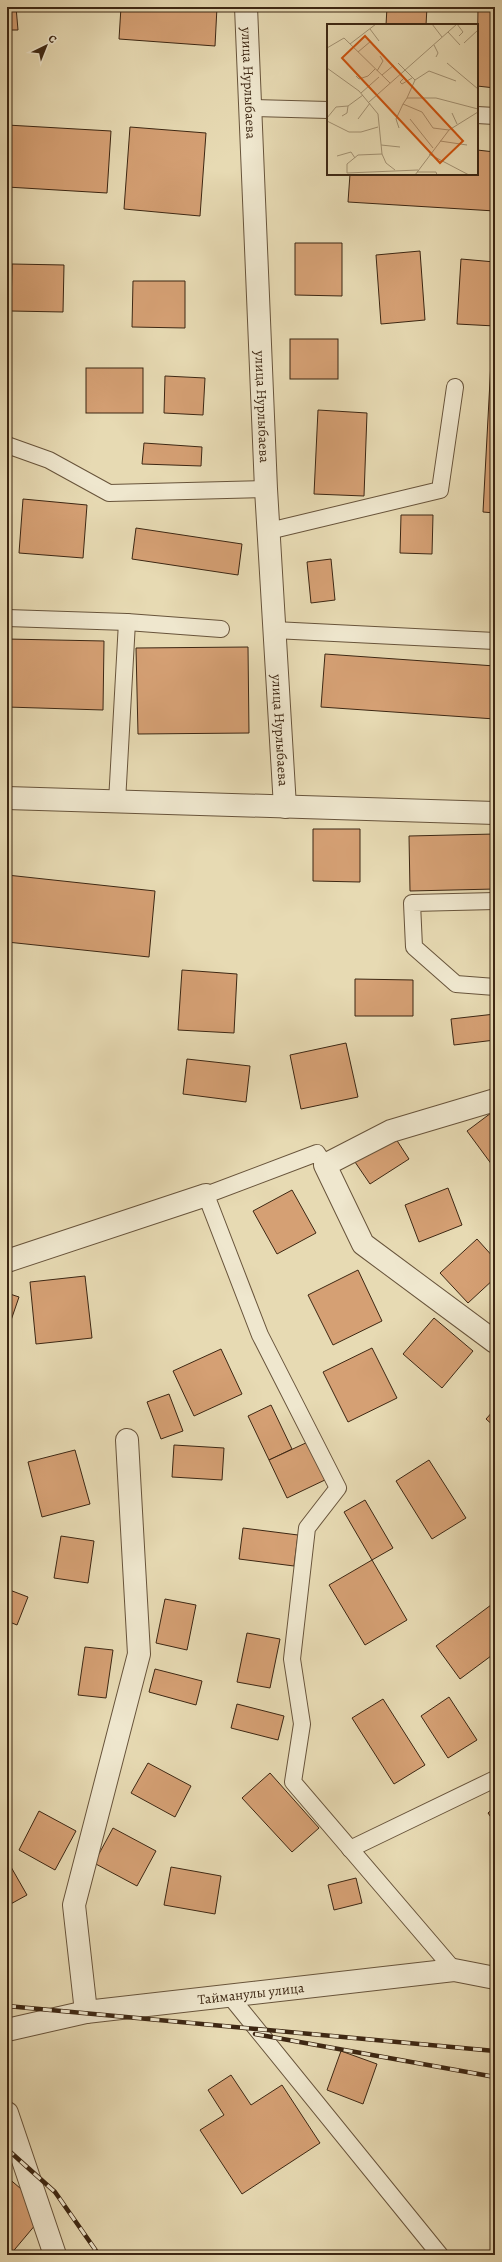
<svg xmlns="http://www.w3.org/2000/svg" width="502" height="2262" viewBox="0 0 502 2262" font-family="Alegreya,serif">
	<rect width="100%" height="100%" fill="#e7dab3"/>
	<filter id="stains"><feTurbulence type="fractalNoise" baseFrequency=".005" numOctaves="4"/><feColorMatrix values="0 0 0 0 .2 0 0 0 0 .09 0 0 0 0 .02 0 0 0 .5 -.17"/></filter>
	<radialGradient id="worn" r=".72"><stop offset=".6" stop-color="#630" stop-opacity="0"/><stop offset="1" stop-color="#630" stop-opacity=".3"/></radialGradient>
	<g fill="#d5a074" stroke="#3d2713">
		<polygon points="7,7 16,7 18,30 7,30"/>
		<polygon points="121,7 217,7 215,46 119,39"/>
		<polygon points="387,7 427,7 426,25 386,25"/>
		<polygon points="478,7 495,7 495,88 477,86"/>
		<polygon points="7,125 111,131 107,193 7,187"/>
		<polygon points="130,127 206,133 200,216 124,209"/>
		<polygon points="477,150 495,152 495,211 348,202 350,174 477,174"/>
		<polygon points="295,243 342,243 342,296 295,295"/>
		<polygon points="420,251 425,320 381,324 376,255"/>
		<polygon points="461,259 495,262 495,326 457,324"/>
		<polygon points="12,264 64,265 63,312 11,311"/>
		<polygon points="133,281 185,281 185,328 132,327"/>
		<rect x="290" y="339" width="48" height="40"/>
		<polygon points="492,343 495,344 495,513 483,512"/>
		<rect x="86" y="368" width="57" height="45"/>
		<polygon points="165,376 205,378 203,415 164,413"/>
		<polygon points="318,410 367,413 364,496 314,494"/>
		<polygon points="144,443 202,447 201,466 142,464"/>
		<polygon points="23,499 87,505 83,558 19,553"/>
		<polygon points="401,515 433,515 432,554 400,553"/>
		<polygon points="136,528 242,544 238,575 132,559"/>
		<polygon points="331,559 335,600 311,603 307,562"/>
		<polygon points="7,639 104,641 103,710 7,707"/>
		<polygon points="248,647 249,733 138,734 136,648"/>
		<polygon points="325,654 495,666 495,719 321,707"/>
		<polygon points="313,829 360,829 360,882 313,881"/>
		<polygon points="495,834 495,889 410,891 409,836"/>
		<polygon points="7,875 155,891 149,957 7,942"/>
		<polygon points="182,970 237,974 234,1033 178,1030"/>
		<polygon points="355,979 413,980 413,1016 355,1016"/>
		<polygon points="495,1014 495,1040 454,1045 451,1019"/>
		<polygon points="346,1043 358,1097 301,1109 290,1055"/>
		<polygon points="187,1059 250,1066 246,1102 183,1094"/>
		<polygon points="495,1110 495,1169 467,1131"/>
		<polygon points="394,1136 409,1159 370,1184 355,1162"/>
		<polygon points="448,1188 462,1225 419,1242 405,1205"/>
		<polygon points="292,1190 316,1233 277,1254 253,1211"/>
		<polygon points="477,1239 495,1259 495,1278 468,1303 440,1273"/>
		<polygon points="358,1270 382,1321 333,1345 308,1295"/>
		<polygon points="85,1276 92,1338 36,1344 30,1282"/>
		<polygon points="7,1293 19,1297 7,1332"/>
		<polygon points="434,1318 473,1351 442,1388 403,1354"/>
		<polygon points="372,1348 397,1398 348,1422 323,1372"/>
		<polygon points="221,1349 242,1394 194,1416 173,1371"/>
		<polygon points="7,1394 11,1395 7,1411"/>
		<polygon points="169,1394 183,1431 161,1439 147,1402"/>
		<polygon points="271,1405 292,1449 269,1460 248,1416"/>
		<polygon points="495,1409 495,1427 486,1419"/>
		<polygon points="310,1441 327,1479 287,1498 269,1460"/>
		<polygon points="174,1445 224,1448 222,1480 172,1477"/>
		<polygon points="75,1450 90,1504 42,1517 28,1462"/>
		<polygon points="429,1460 466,1518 432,1539 396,1481"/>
		<polygon points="365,1500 393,1548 372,1560 344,1512"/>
		<polygon points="243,1528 298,1535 294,1566 239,1559"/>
		<polygon points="61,1536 94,1541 88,1583 54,1578"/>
		<polygon points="372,1560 407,1620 365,1645 329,1585"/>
		<polygon points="7,1589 28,1597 17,1625 7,1621"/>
		<polygon points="165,1599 196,1605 187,1650 156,1643"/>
		<polygon points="495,1602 495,1653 460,1679 436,1646"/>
		<polygon points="247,1633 280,1639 270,1688 237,1682"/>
		<polygon points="85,1647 113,1650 106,1698 78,1695"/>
		<polygon points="155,1669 202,1681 196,1705 149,1692"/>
		<polygon points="449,1697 477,1740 448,1758 421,1716"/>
		<polygon points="383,1699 425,1765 394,1784 352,1718"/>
		<polygon points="237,1704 284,1716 278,1740 231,1728"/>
		<polygon points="148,1763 191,1786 175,1817 131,1793"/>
		<polygon points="270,1773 319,1828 292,1852 242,1798"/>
		<polygon points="495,1807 495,1823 488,1813"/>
		<polygon points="39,1811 76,1831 55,1870 19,1850"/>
		<polygon points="113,1828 156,1851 137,1886 94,1863"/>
		<polygon points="7,1860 27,1895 7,1906"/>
		<polygon points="171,1867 221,1876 215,1914 164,1905"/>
		<polygon points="356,1878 362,1903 334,1910 328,1885"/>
		<polygon points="341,2051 377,2064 363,2104 327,2090"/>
		<polygon points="231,2075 251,2105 282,2085 320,2143 242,2194 200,2130 224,2115 208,2090"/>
		<polygon points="7,2177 47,2211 10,2255 7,2254"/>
	</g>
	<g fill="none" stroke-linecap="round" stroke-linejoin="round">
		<g stroke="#68543b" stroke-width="18">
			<g id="service">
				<polyline points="250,108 328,110"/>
				<polyline points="477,115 495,116"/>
				<polyline points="7,445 49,460 109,493 266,489"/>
				<polyline points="269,531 440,490 455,387"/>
				<polyline points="7,618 127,622 221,629"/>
				<polyline points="274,630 495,641"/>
				<polyline points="117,802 127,622"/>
				<polyline points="495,901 412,903 414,947 456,984 495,987"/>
				<polyline points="325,1165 317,1153 206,1195 260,1335 338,1488 307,1528 292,1659 302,1724 293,1782 454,1970"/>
				<polyline points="350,1849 495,1779"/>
				<polyline points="229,1995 440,2255"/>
			</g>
		</g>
		<g stroke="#68543b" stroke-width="24">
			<g id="minor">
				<path id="s1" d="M246,7l20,482 19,318"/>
				<polyline points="7,798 495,813"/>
				<polyline points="495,1100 391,1131 325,1165 363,1244 495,1342"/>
				<polyline points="7,1261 206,1195"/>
				<polyline points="86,2012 74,1905 139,1654 127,1440"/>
				<polyline points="7,2113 55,2255"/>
			</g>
		</g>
		<g stroke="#68543b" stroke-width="24">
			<g id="tertiary">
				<path id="s2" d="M7,2030l79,-18 368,-42 41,8"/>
			</g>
		</g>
		<use href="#service" stroke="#efe7ce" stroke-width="16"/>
		<use href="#minor" stroke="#efe7ce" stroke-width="22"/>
		<use href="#tertiary" stroke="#efe7ce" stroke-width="22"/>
		<g stroke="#3d2713" stroke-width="4.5">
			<g id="rail">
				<polyline points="7,2006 495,2051"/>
				<polyline points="255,2034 495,2077"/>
				<polyline points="7,2149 55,2192 99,2255"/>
			</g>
		</g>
		<use href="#rail" stroke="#efe7ce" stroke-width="3" stroke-dasharray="9" stroke-linecap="butt"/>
	</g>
	<g text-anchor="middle" stroke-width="4" stroke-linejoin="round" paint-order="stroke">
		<g font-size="14" fill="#3d2713" stroke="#efe7ce">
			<text dy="5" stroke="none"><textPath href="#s1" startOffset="76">улица Нурлыбаева</textPath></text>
			<text dy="5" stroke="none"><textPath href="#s1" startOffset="400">улица Нурлыбаева</textPath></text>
			<text dy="5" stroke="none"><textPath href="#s1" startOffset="724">улица Нурлыбаева</textPath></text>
			<text dy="5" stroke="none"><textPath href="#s2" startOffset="247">Тайманулы улица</textPath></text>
		</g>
	</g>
	<g transform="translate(327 24)">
		<rect width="151" height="151" fill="#e7dab3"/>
		<path fill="none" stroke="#a39273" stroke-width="1" d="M105,0l10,13M43,5l9,12M121,8l12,13M137,19l14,-13M23,20l26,-20M107,21l4,8 -2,4M0,24l17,-10 46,45M31,28l13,-11M71,39l17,17 14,-9 27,10M120,39l31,26M0,44l32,23 19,23 4,40 -24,1 -11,9v9l71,-3M50,47l6,-10 -3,-5M55,51l12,-10M29,52l3,3 9,-3 7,-7M78,53l-5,5 2,2 10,-6M88,56l-8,18h29l42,11M34,69l18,-16M80,74l-4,6 19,8 11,16 16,2M42,78l88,-78 6,8 -4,4M125,89l5,11M15,92l5,-3 1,-7M0,94l9,-11 12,-1 15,-11M31,95l12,-16M83,95l23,29M0,97l22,11h12l17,-5M72,104l-3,-9 7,-15M113,117l27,4M54,121l19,2M55,130l4,9 9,7M102,130l40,21M10,132l14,-4 4,6M90,148h19l1,3M88,151l34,-45 29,-18"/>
		<path fill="#ce520d" fill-opacity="0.15" stroke="#ce520d" stroke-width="2" d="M38,12l98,105 -23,22 -98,-105z"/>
		<rect width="151" height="151" fill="none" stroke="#3d2713" stroke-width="2"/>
	</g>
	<rect width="502" height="2262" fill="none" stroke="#e7dab3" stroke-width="24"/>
	<rect x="8" y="8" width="486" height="2246" fill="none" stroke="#3d2713" stroke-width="2"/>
	<rect x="12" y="12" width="478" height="2238" fill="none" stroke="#3d2713"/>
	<g transform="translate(46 46) rotate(43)" stroke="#efe7ce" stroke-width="3" paint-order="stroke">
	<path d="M0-3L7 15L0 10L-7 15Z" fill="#3d2713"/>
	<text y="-6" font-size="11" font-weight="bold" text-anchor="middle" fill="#3d2713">С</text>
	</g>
	<rect width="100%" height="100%" filter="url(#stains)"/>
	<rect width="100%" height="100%" fill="url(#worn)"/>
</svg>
